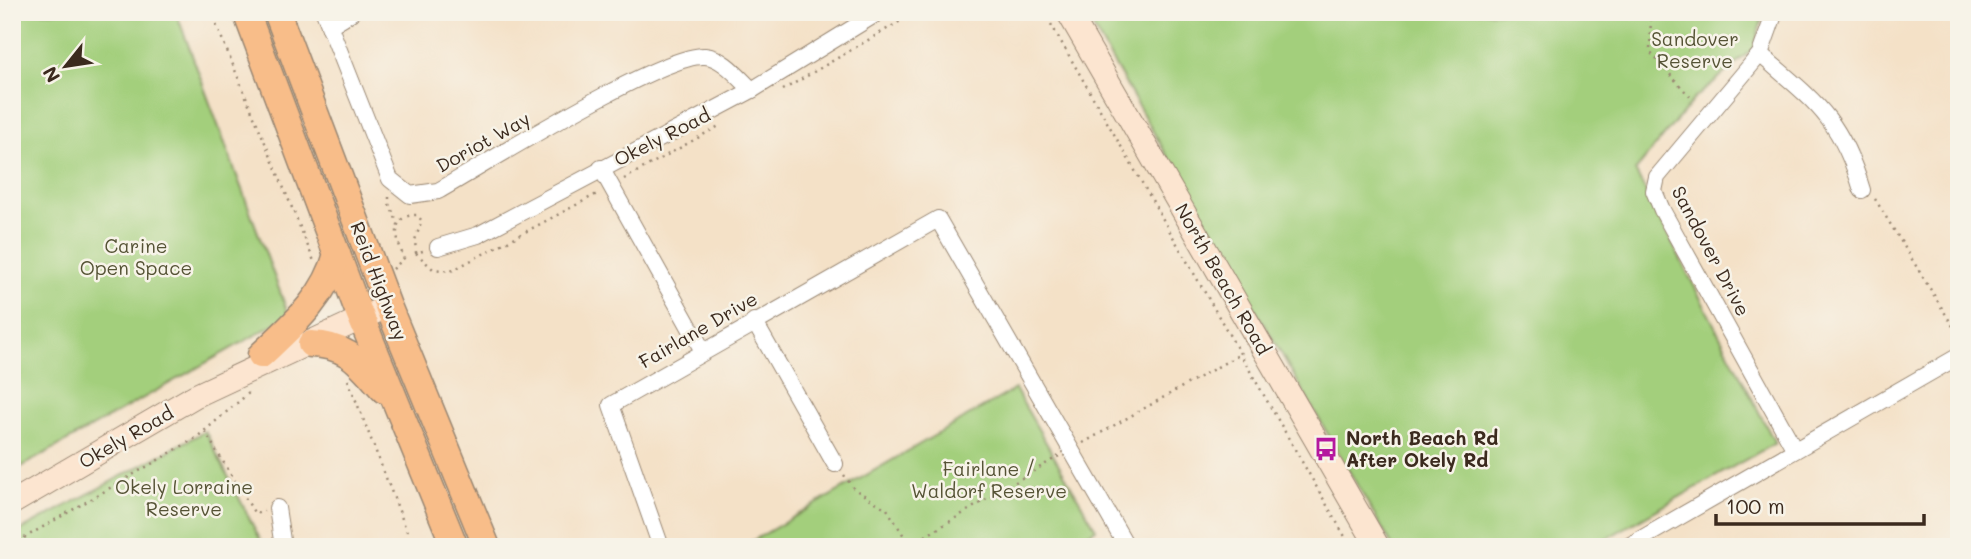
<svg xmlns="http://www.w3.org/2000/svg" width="1971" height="559" viewBox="0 0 1971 559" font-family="Mali,sans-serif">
	<rect width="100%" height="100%" fill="#f7f3e8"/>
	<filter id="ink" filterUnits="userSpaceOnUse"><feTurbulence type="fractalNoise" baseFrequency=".0143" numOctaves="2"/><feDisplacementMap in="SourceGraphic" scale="14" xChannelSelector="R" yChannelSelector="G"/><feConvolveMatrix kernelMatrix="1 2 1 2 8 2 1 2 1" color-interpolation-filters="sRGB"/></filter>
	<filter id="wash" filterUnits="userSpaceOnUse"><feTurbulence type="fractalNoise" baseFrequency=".00686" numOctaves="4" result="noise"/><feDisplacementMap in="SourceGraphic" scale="28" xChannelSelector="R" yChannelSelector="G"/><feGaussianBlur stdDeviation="1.57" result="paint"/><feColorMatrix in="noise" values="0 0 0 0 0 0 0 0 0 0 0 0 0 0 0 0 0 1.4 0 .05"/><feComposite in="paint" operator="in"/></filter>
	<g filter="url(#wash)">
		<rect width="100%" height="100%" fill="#f4e1c7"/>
		<g fill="#a3cf7b" stroke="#6f7c4c" stroke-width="2">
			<polygon points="12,12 176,12 289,316 12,472"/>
			<polygon points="1084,12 1764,12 1754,48 1693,100 1635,171 1775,443 1591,547 1393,547"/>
			<polygon points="1015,389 1096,529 1065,547 742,547"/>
			<polygon points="205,431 264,547 12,547 12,535"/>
		</g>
	</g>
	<g filter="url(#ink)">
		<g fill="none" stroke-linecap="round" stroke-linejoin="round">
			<g stroke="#988672" stroke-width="18">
				<g id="minor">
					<path d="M324,12l66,167 20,16 28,-4c48,-27 224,-138 267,-135 18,1 35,23 47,34"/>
					<polyline points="1775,12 1760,54 1657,177 1654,191 1662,210 1795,450"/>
					<polyline points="329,26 352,12"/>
					<path d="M1760,54c55,48 80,63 102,136"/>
					<polyline points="601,168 703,351"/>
					<polyline points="438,247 478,235 752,90 879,12"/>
					<polyline points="754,321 835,464"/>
					<polyline points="277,508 283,547"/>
					<polyline points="661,547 611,405 938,219 1127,547"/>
					<polyline points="1627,547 1959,356"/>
				</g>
			</g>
			<g stroke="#988672" stroke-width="25">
				<g id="secondary">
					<polyline points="1068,12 1378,547"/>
					<polyline points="12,503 195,396 388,306"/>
				</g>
			</g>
			<g stroke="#988672" stroke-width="29">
				<g id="trunk">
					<polyline points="246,12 356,305 455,547"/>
					<polyline points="277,12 388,306 487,547"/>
					<path d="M311,344c38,1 49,20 73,46"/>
					<path d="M261,355c32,-30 65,-58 76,-101"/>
				</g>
			</g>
			<g stroke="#988672" stroke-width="2.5" stroke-dasharray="2 5" stroke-linecap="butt">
				<polyline points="211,12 314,261"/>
				<polyline points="1044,12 1351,547"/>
				<polyline points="1651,12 1650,52 1693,100"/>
				<polyline points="783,90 916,12"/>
				<polyline points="624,179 719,126"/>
				<polyline points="389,197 389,204 398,223"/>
				<polyline points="1875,199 1959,336"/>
				<polyline points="416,253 433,269 451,271 597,194"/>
				<path d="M393,269l11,-11c-7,-18 -16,-43 13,-43l5,6 -7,19 1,13 10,-3"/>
				<polyline points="348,380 413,547"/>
				<polyline points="205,432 255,514 264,511"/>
				<polyline points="1083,443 1242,353"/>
				<polyline points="844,475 854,489 887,509 911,547"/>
				<polyline points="12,545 196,438 250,392"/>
				<polyline points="907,547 1059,456"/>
			</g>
			<use href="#minor" stroke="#fff" stroke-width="16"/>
			<use href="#secondary" stroke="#fce5d0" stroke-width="23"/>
			<use href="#trunk" stroke="#f8bd89" stroke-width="26"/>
		</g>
	</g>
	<defs>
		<g id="bus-bare" transform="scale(1.89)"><path d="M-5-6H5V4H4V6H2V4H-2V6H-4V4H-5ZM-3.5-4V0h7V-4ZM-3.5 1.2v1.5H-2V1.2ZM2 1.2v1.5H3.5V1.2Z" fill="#b5179e" stroke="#f7f3e8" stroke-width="2.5" paint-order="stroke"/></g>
	</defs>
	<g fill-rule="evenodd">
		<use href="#bus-bare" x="1326" y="449"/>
	</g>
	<g text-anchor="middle" stroke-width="5" stroke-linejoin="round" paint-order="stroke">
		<g font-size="19" fill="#555335" stroke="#f7f3e8">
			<text x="1695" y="46">Sandover<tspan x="1695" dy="22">Reserve</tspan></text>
			<text x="136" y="253">Carine<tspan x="136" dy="22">Open Space</tspan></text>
			<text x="989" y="476">Fairlane /<tspan x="989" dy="22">Waldorf Reserve</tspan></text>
			<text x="184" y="494">Okely Lorraine<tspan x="184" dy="22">Reserve</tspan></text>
		</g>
		<g font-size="19" fill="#3b2a1e" stroke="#f7f3e8">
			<text transform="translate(662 137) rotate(-27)" y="7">Okely Road</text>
			<text transform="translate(483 142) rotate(-29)" y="7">Doriot Way</text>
			<text transform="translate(1711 251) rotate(62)" y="7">Sandover Drive</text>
			<text transform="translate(1223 279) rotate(60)" y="7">North Beach Road</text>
			<text transform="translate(379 281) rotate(69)" y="7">Reid Highway</text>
			<text transform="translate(698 330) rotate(-30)" y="7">Fairlane Drive</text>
			<text transform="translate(126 437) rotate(-30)" y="7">Okely Road</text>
		</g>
		<g font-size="19" font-weight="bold" fill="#3b2a1e" stroke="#f7f3e8" text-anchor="start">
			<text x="1346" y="445">North Beach Rd<tspan x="1346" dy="22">After Okely Rd</tspan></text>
		</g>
	</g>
	<rect width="1971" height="559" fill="none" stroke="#f7f3e8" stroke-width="42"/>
	<g transform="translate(66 66) rotate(240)" stroke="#f7f3e8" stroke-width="5" paint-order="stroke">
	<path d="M0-5L12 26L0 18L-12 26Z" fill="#3b2a1e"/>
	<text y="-10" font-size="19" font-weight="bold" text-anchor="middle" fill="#3b2a1e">N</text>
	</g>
	<path d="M1716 514v10h208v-10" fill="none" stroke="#3b2a1e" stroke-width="3.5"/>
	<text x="1726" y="514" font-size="21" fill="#3b2a1e" stroke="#f7f3e8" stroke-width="5" paint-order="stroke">100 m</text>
</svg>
